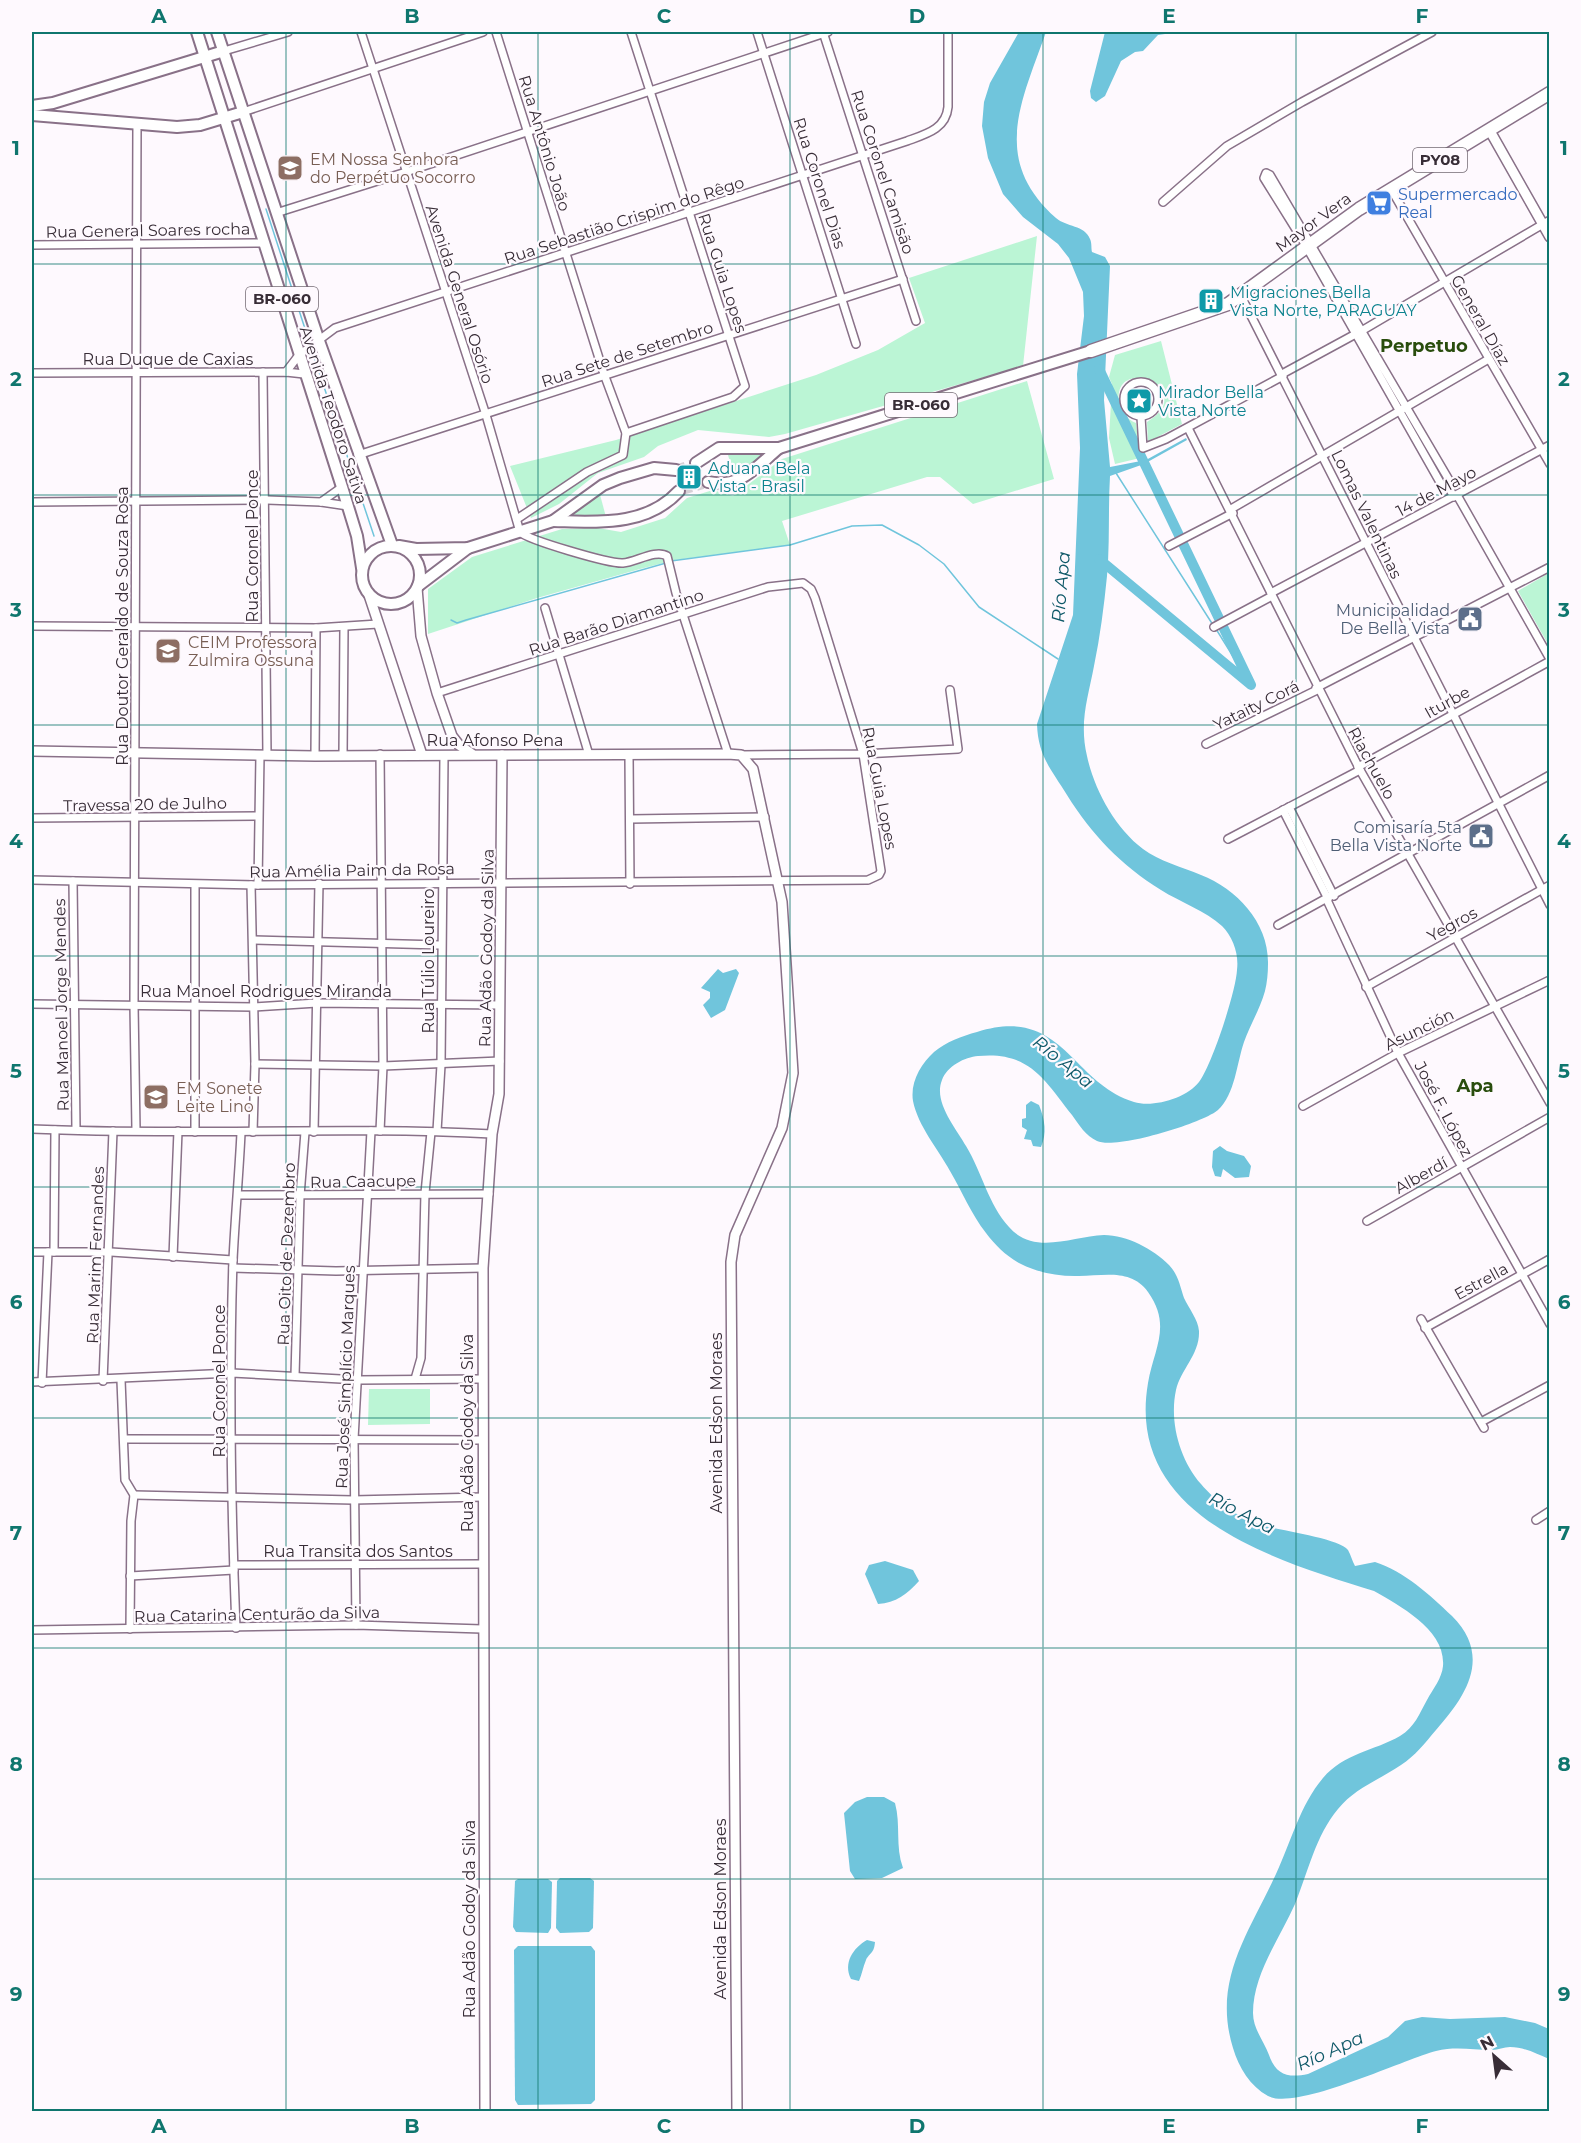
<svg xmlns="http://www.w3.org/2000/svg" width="1581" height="2143" viewBox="0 0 1581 2143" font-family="Montserrat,sans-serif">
	<rect width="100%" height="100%" fill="#fef9fe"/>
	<g fill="#bbf5d5">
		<polygon points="1037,236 1023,366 785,434 769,437 698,430 658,446 644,457 598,473 559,504 531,518 510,466 616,440 816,375 878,350 925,323 909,278"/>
		<path d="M1161,341l21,83 -34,18 -1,-20c54,-31 -35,-70 -28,-19 1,10 8,16 17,20l4,35 -25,6 -6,-26 3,-54 -3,-7 6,-22z"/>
		<polygon points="1027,381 1054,479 973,504 940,477 927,477 782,521 790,545 675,560 640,569 537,598 428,634 428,589 472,557 562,529 598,528 621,532 665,518 687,498 713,490 733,496 782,459"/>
		<circle cx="1141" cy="400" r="11"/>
		<polygon points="725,451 766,453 735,479 728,455"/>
		<polygon points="599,491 606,517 567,517"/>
		<polygon points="1549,573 1549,646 1518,591"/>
		<polygon points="369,1389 430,1389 430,1424 368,1425"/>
	</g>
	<g fill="#70c5dc">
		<path d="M1019,32h27c-24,69 -56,127 10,186 10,9 29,7 34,21 2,4 1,9 2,13l13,5 5,9 -6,134 6,67 36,-7 40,-22 1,2 -43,24 -34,12c-2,33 0,67 -3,100 -3,30 -7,61 -13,90 -6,32 -15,56 -7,90 7,33 28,72 56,93 16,12 39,18 58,26 36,14 68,48 67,89 0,9 -1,19 -3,27 -5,18 -15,34 -21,51 -7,20 -9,53 -26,68 -15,13 -102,40 -121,31 -11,-5 -18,-16 -25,-26 -28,-36 -43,-64 -94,-59 -13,1 -31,10 -36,24 -9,22 14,48 24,66 16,26 22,58 43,81 25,29 64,9 95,8 23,0 49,14 65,30 9,9 11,21 15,33 5,11 14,21 15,33 1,23 -18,38 -23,59 -7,32 4,70 25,94 14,17 38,34 60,41 16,5 78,13 87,25 3,5 4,11 7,16l20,-4c30,10 54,32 77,54 40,40 15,79 -16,114 -11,13 -21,26 -35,35 -22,15 -46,23 -63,44 -22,26 -30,63 -43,95 -15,34 -42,70 -42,109 0,16 11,28 16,42 7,20 19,23 39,19l80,-37 17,-16 17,-4 28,2 55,-2 30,6 14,6v30c-12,-5 -25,-12 -39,-12 -6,0 -12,3 -18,3 -20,0 -36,-4 -56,1 -34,9 -140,60 -168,45 -18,-10 -29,-28 -35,-48 -21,-68 16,-115 43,-174 15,-32 24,-69 47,-96 21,-25 51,-27 77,-42 15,-9 19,-22 27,-36 6,-11 15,-22 16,-34 3,-36 -43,-60 -69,-75 -99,-31 -249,-74 -226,-208 6,-35 24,-57 0,-91 -18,-25 -48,-15 -73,-16 -19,0 -38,-4 -54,-12 -14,-7 -26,-19 -35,-31 -15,-19 -24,-42 -36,-62 -12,-22 -32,-45 -37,-70 -3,-19 8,-37 21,-49 12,-10 28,-16 43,-20 86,-27 93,50 157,70 19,6 53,-4 65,-20 13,-17 37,-91 38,-112 2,-16 -4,-33 -15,-44 -16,-15 -42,-24 -61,-36 -40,-25 -69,-55 -94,-95 -16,-26 -29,-39 -30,-71l36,-109 7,-167 -3,-74 7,-58 -1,-24 -14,-34 -11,-14 -35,-27 -20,-23 -15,-36 -6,-32 2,-24 6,-19z"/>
		<polygon points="1105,32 1179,32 1158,35 1143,51 1135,52 1121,61 1105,96 1096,102 1091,98 1090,91"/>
		<polygon points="718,969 723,973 736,969 739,973 725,1010 711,1018 703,1005 710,998 710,992 701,988"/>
		<path d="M1031,1101l8,4c6,15 8,28 2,42l-8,-1 -2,-6 -7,-1 3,-9 -5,-3v-8l4,-1v-13z"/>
		<polygon points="1220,1146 1227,1151 1244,1156 1251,1166 1249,1177 1235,1178 1223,1169 1221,1177 1215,1176 1212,1167 1213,1151"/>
		<path d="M885,1561l28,9 6,11c-12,13 -23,22 -41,23l-13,-30 4,-9z"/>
		<path d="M867,1797h17l11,6c6,22 0,43 8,65l-21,10 -27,1 -5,-8 -6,-58 11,-11z"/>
		<polygon points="560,1878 590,1878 594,1881 593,1928 589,1932 560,1933 556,1928 557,1881"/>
		<polygon points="518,1879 548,1879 552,1882 551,1928 548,1933 516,1932 513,1927 515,1881"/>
		<path d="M867,1940l8,2c-1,12 -5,10 -9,18 -3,7 -4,14 -7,21l-8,-2c-8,-16 2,-31 16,-39z"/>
		<polygon points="518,1946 591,1946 595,1951 595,2100 591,2104 518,2105 515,2100 514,1950"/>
	</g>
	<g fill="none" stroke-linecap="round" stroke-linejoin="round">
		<g stroke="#70c5dc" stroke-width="1.5">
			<polyline points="266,209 309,341"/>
			<polyline points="314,357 374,536"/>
			<polyline points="1116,473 1213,625"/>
			<polyline points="671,561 790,545 852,526 882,525 919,545 944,564 979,607 1058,659"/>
			<polyline points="451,620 457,623 466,620 666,563"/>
			<polyline points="1216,629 1251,685"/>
		</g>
		<polyline stroke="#70c5dc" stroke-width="10" points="1099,559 1251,685 1099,369"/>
		<g stroke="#d6d0d6" stroke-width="10" stroke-dasharray="10 5" stroke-linecap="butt">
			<polyline points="676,470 696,463"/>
			<polyline points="682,490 703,484"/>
		</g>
		<g stroke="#897188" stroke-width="10">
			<g id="street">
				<path d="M361,32l125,383 34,117c8,8 90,32 103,31 13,-1 33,-14 44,-7l9,37 52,161"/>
				<polyline points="496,32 604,374 626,433 623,455 587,472 517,519"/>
				<polyline points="757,32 856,344"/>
				<polyline points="823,32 916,321"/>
				<polyline points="224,51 288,32"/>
				<polyline points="243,112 483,32"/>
				<polyline points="1391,189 1550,464"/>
				<polyline points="1163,202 1227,146 1302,102 1432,32"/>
				<polyline points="276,213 406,172 828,32"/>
				<polyline points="32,245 265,243"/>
				<polyline points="1241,296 1550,905"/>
				<polyline points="263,372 267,755"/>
				<path d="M286,372l13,-17 36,-27 572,-187c19,-7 39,-12 41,-34v-75"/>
				<polyline points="32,373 286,372 304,374"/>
				<polyline points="1282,374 1363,330 1550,220"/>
				<circle cx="1141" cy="399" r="17"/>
				<polyline points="1141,417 1143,448 1166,439 1283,376"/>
				<polyline points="1188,428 1360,770 1550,1103"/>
				<polyline points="626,433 733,397 745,386 631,32"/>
				<polyline points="358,455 903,279"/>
				<polyline points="1449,488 1441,484 1302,239 1264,178 1266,173 1270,175 1449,480 1449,488 1454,497"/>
				<polyline points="1457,495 1550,659"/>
				<polyline points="32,502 267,500 321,502 348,506"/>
				<polyline points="321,502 342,487"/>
				<polyline points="1231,509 1487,360"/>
				<polyline points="1169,546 1233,513"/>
				<polyline points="1271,593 1550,445"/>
				<polyline points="545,608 589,755"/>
				<polyline points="32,626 316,628 378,624"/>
				<polyline points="1214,627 1272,596"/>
				<polyline points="1316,688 1550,567"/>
				<polyline points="1206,744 1317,690"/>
				<polyline points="343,755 344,627"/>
				<polyline points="629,755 630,884"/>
				<polyline points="741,755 863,754 958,749 950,690"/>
				<polyline points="315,756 316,628"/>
				<polyline points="1358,767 1550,661"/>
				<polyline points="1289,807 1334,896"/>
				<polyline points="1283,810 1328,899"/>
				<polyline points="32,818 258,816"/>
				<polyline points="630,819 765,817"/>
				<polyline points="1228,839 1360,770"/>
				<polyline points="32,880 258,885 868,880 879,875 881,871 863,754 815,598 811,589 803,583 768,587 437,693"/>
				<polyline points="73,881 76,1129"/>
				<polyline points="251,885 255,1064 253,1132"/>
				<polyline points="258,885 260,755"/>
				<polyline points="1327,900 1398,1053 1550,1324"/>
				<polyline points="1278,925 1550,775"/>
				<polyline points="253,940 440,945"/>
				<polyline points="1366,987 1550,885"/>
				<polyline points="32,1004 253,1007 317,1003 500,1005"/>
				<polyline points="255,1064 383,1066 500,1061"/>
				<polyline points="1303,1106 1398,1053 1550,980"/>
				<path d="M32,1129c153,7 307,-3 460,5"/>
				<polyline points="136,1130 134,1005 137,123"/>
				<polyline points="380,1131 383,1066 380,754"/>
				<polyline points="437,1131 441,1065 444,756"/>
				<polyline points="195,1132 195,885"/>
				<polyline points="314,1132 319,883"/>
				<polyline points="239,1195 489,1194"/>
				<polyline points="1367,1221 1550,1117"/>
				<polyline points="32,1252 111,1252 233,1260"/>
				<polyline points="54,1252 55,1130"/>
				<polyline points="173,1257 178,1131"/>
				<polyline points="233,1268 336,1271 483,1268"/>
				<polyline points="1421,1319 1484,1428"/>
				<polyline points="1425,1328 1550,1259"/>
				<polyline points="295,1376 300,1196 305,1132"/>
				<polyline points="415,1379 421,1358 425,1193 431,1132"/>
				<polyline points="121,1380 125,1480 134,1495 131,1521 130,1629"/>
				<polyline points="103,1381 113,1131"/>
				<polyline points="32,1382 232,1373 359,1380 482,1379"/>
				<polyline points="42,1383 48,1252"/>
				<polyline points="1481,1422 1550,1385"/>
				<polyline points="125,1439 483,1440"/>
				<polyline points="134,1495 353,1500 483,1497"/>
				<polyline points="1536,1520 1550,1511"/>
				<polyline points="234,1565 482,1564"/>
				<polyline points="130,1576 234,1570"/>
				<polyline points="356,1625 354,1439 371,1131"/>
				<path d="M236,1628c-5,-122 -7,-245 -3,-368 2,-42 6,-85 8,-127"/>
				<polyline points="32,1630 356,1625 482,1629"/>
			</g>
		</g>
		<g stroke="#897188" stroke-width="12">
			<g id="secondary">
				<polyline points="1490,131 1550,237"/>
				<polyline points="417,588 421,636 437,693 452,736 459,745 472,754"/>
				<polyline points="369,595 422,755"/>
				<polyline points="32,751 315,756 728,754 741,755 753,769 782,902 793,1073 782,1128 735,1235 731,1262 737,2112"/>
				<polyline points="485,2112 483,1268 492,1134 499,1094 502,755"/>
			</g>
		</g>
		<g stroke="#897188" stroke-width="14">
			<g id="primary">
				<polyline points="197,32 342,487 357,536 362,568"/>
				<polyline points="217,32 319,341 392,545"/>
				<polyline points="32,106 53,103 224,51"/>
				<polyline points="32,115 177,127 200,125 243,112"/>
				<polyline points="696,463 719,448 779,448 1091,351"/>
				<path d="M708,482c32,7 48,-15 71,-34"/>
				<path d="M553,521c45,1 93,6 126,-30"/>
				<circle cx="391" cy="575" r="29"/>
				<polyline points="399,546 416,549 468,548 553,521 603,485 620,478 654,468 676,470"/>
				<polyline points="418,586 468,548"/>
			</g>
		</g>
		<g stroke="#897188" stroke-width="15">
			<polyline id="highway" points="1091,351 1228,304 1359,209 1550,93"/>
		</g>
		<use href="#street" stroke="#fff" stroke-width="7"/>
		<use href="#secondary" stroke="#fff" stroke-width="9"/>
		<use href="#primary" stroke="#fff" stroke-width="10"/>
		<use href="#highway" stroke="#fff" stroke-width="12"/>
	</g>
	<path fill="none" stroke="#0f766e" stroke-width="1.5" stroke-opacity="0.55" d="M286,32v2080M538,32v2080M790,32v2080M1043,32v2080M1296,32v2080M32,264h1518M32,495h1518M32,725h1518M32,956h1518M32,1187h1518M32,1418h1518M32,1648h1518M32,1879h1518"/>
	<defs>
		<g id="school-square" transform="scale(1.35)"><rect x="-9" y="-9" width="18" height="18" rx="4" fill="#8d6e63" stroke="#fef9fe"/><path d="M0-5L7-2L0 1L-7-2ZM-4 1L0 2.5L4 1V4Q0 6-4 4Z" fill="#fff"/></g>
		<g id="supermarket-square" transform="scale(1.35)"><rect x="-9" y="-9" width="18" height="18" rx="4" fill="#3f7fe0" stroke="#fef9fe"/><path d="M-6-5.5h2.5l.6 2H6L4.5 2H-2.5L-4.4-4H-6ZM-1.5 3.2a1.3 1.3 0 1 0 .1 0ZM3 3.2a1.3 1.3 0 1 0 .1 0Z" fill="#fff"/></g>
		<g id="building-square" transform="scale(1.35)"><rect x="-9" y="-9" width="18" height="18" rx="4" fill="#0f9aa8" stroke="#fef9fe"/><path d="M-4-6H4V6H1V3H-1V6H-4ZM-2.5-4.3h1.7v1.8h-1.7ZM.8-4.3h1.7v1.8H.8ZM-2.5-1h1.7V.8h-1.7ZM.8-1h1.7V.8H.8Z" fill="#fff"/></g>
		<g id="sight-square" transform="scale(1.35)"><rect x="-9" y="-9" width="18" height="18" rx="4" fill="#0f9aa8" stroke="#fef9fe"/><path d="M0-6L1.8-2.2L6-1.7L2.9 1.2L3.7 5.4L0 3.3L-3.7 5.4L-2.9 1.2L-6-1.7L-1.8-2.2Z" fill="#fff"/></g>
		<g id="civic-square" transform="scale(1.35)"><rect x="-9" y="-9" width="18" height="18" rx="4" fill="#5c6f8a" stroke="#fef9fe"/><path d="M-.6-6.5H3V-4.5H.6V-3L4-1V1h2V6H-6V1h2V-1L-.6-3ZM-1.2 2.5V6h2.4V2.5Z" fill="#fff"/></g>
	</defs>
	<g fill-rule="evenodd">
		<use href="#school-square" x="290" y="168"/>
		<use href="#supermarket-square" x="1379" y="203"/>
		<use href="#building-square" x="1211" y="301"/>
		<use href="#sight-square" x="1139" y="401"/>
		<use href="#building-square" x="689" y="477"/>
		<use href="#civic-square" x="1470" y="619"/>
		<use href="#school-square" x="168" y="651"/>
		<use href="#civic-square" x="1481" y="836"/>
		<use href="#school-square" x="156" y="1097"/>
	</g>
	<g text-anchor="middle" stroke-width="4.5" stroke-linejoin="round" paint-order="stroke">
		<g fill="#fef9fe" stroke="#736a73" stroke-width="1.5">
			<rect x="1413" y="148" width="54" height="24" rx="4.5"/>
			<rect x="246" y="287" width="72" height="24" rx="4.5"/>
			<rect x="885" y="393" width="72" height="24" rx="4.5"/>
		</g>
		<g font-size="15" font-weight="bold" fill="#382d37">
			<text x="1440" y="165">PY08</text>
			<text x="282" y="304">BR-060</text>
			<text x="921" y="410">BR-060</text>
		</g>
		<g font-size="16" fill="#382d37" stroke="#fef9fe">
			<text transform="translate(545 143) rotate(73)" y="6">Rua Antônio João</text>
			<text transform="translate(883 172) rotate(72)" y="6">Rua Coronel Camisão</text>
			<text transform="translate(820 183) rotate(72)" y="6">Rua Coronel Dias</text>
			<text transform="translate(624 220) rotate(-18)" y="6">Rua Sebastião Crispim do Rêgo</text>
			<text transform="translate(1313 222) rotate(-36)" y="6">Mayor Vera</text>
			<text transform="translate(148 230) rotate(-1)" y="6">Rua General Soares rocha</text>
			<text transform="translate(723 273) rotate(72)" y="6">Rua Guia Lopes</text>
			<text transform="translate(460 294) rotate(72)" y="6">Avenida General Osório</text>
			<text transform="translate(1481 320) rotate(60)" y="6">General Díaz</text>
			<text transform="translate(627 354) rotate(-18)" y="6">Rua Sete de Setembro</text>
			<text x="168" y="365">Rua Duque de Caxias</text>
			<text transform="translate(334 415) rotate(72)" y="6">Avenida Teodoro Sativa</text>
			<text transform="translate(1436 491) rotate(-28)" y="6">14 de Mayo</text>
			<text transform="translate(1367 514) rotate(64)" y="6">Lomas Valentinas</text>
			<text transform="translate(252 546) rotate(-90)" y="6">Rua Coronel Ponce</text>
			<text transform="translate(616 622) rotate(-18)" y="6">Rua Barão Diamantino</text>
			<text transform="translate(122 626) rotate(-90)" y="6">Rua Doutor Geraldo de Souza Rosa</text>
			<text transform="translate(1447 702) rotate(-29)" y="6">Iturbe</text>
			<text transform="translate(1256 705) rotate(-26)" y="6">Yataity Corá</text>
			<text x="495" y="746">Rua Afonso Pena</text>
			<text transform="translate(1372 763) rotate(61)" y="6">Riachuelo</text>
			<text transform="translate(880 788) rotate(79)" y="6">Rua Guia Lopes</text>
			<text transform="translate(145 804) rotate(-1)" y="6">Travessa 20 de Julho</text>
			<text transform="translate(352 870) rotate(-1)" y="6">Rua Amélia Paim da Rosa</text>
			<text transform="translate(1452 924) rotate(-29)" y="6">Yegros</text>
			<text transform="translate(486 948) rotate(-89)" y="6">Rua Adão Godoy da Silva</text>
			<text transform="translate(428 961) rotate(-90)" y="6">Rua Túlio Loureiro</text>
			<text x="266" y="997">Rua Manoel Rodrigues Miranda</text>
			<text transform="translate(61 1005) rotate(-91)" y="6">Rua Manoel Jorge Mendes</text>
			<text transform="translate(1419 1029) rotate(-26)" y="6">Asunción</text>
			<text transform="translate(1444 1109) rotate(62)" y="6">José F. López</text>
			<text transform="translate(1421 1175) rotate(-29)" y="6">Alberdí</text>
			<text transform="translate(363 1181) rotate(-1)" y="6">Rua Caacupe</text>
			<text transform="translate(286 1254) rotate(-88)" y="6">Rua Oito de Dezembro</text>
			<text transform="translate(95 1255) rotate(-88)" y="6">Rua Marim Fernandes</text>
			<text transform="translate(1481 1281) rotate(-29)" y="6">Estrella</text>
			<text transform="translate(345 1377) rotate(-88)" y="6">Rua José Simplício Marques</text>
			<text transform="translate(219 1381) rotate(-90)" y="6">Rua Coronel Ponce</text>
			<text transform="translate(716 1423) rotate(-90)" y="6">Avenida Edson Moraes</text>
			<text transform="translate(467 1433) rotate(-90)" y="6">Rua Adão Godoy da Silva</text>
			<text x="358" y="1557">Rua Transita dos Santos</text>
			<text transform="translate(257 1614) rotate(-1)" y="6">Rua Catarina Centurão da Silva</text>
			<text transform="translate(720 1909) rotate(-90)" y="6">Avenida Edson Moraes</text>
			<text transform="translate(469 1919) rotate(-90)" y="6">Rua Adão Godoy da Silva</text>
		</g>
		<g font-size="16" fill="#785e54" stroke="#fef9fe" text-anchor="start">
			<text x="310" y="165">EM Nossa Senhora<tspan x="310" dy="18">do Perpétuo Socorro</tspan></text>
			<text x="188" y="648">CEIM Professora<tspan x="188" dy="18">Zulmira Ossuna</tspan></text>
			<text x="176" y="1094">EM Sonete<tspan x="176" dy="18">Leite Lino</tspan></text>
		</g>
		<g font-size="16" fill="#366cbe" stroke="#fef9fe" text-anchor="start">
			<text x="1398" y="200">Supermercado<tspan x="1398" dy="18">Real</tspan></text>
		</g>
		<g font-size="16" fill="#0d838f" stroke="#fef9fe" text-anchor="start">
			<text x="1230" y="298">Migraciones Bella<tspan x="1230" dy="18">Vista Norte, PARAGUAY</tspan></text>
			<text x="1158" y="398">Mirador Bella<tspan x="1158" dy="18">Vista Norte</tspan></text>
			<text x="708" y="474">Aduana Bela<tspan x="708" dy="18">Vista - Brasil</tspan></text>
		</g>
		<g font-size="16" fill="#4e5e75" stroke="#fef9fe" text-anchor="end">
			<text x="1450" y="616">Municipalidad<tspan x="1450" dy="18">De Bella Vista</tspan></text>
			<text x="1462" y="833">Comisaría 5ta<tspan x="1462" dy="18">Bella Vista Norte</tspan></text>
		</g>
		<g font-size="18" font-weight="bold" fill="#294d0d" stroke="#fef9fe">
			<text x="1424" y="352">Perpetuo</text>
			<text x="1475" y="1092">Apa</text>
		</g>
		<g font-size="18" font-style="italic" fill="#0e5868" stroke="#fef9fe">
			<text transform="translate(1061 587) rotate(-85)" y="6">Río Apa</text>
			<text transform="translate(1063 1062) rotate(39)" y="6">Río Apa</text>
			<text transform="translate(1242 1513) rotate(27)" y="6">Río Apa</text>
			<text transform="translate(1330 2051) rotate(-24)" y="6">Río Apa</text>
		</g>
	</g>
	<rect width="1581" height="2143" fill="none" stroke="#fef9fe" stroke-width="66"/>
	<g transform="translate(1494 2056) rotate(332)" stroke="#fef9fe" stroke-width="4.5" paint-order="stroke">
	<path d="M0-4.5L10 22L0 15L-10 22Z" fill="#382d37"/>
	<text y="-9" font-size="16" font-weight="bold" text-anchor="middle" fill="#382d37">N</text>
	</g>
	<rect x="33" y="33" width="1515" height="2077" fill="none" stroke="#0f766e" stroke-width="2"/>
	<g font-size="20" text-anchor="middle" font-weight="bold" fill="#0f766e">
		<text x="159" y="23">A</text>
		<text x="412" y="23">B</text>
		<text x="664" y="23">C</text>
		<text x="917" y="23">D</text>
		<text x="1169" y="23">E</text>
		<text x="1422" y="23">F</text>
		<text x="16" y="155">1</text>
		<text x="1564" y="155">1</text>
		<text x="16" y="386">2</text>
		<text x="1564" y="386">2</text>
		<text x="16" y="617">3</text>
		<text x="1564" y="617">3</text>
		<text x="16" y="848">4</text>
		<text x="1564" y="848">4</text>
		<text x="16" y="1078">5</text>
		<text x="1564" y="1078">5</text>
		<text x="16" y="1309">6</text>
		<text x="1564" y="1309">6</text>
		<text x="16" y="1540">7</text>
		<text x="1564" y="1540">7</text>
		<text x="16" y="1771">8</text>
		<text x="1564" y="1771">8</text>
		<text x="16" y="2001">9</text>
		<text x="1564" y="2001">9</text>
		<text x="159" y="2133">A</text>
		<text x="412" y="2133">B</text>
		<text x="664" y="2133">C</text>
		<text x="917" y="2133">D</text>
		<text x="1169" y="2133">E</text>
		<text x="1422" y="2133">F</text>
	</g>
</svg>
